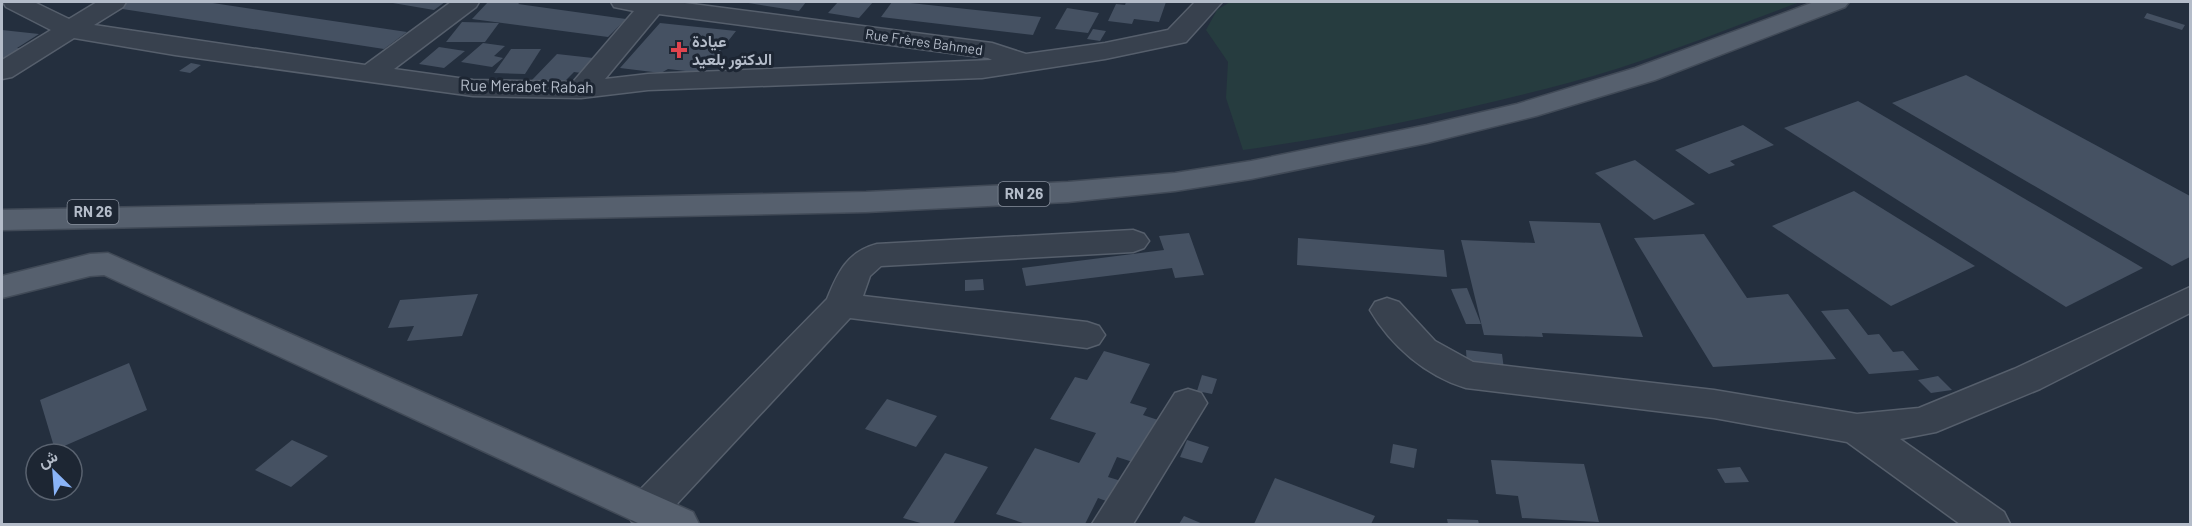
<svg xmlns="http://www.w3.org/2000/svg" width="2192" height="526" viewBox="0 0 2192 526" font-family="Barlow,Vazirmatn,sans-serif">
	<rect width="100%" height="100%" fill="#242f3e"/>
	<path fill="#263c3f" d="M1230,2h570c-76,28 -153,60 -232,81 -107,28 -216,52 -325,67l-17,-52 2,-36 -22,-32 11,-20z"/>
	<g fill="#455162">
		<polygon points="127,2 206,2 407,32 384,49 116,8"/>
		<polygon points="387,2 445,2 434,10"/>
		<polygon points="488,2 521,2 518,4 626,19 608,37 472,19"/>
		<polygon points="742,2 806,2 799,11"/>
		<polygon points="838,2 873,2 859,18 828,13"/>
		<polygon points="892,2 901,2 1041,17 1033,35 881,17"/>
		<polygon points="1126,2 1166,2 1159,22 1134,19 1132,24 1108,21 1116,4 1125,5"/>
		<polygon points="1067,8 1099,13 1088,33 1055,29"/>
		<polygon points="2147,13 2185,25 2182,30 2144,18"/>
		<polygon points="462,22 499,23 485,42 446,42"/>
		<polygon points="660,23 736,31 703,73 668,69 661,73 620,68"/>
		<polygon points="1093,29 1106,31 1100,41 1087,39"/>
		<polygon points="2,30 39,34 17,48 25,49 10,59 2,58"/>
		<polygon points="483,43 505,46 494,56 503,58 492,67 461,62"/>
		<polygon points="439,47 465,51 444,68 419,64"/>
		<polygon points="511,49 541,49 525,74 494,73"/>
		<polygon points="557,54 602,59 589,74 574,72 563,83 532,80"/>
		<polygon points="191,63 201,65 190,73 179,71"/>
		<polygon points="1966,75 2190,196 2190,257 2172,266 1892,103"/>
		<polygon points="1858,101 2143,268 2066,307 1784,128"/>
		<polygon points="1743,125 1774,145 1730,161 1735,165 1709,174 1675,150"/>
		<polygon points="1635,160 1695,204 1654,220 1595,173"/>
		<polygon points="1854,191 1975,266 1891,306 1772,226"/>
		<polygon points="1529,221 1600,223 1643,337 1542,333 1543,337 1484,335 1461,240 1535,243"/>
		<polygon points="1189,233 1204,275 1175,278 1172,268 1026,286 1022,268 1164,250 1159,236"/>
		<polygon points="1704,234 1747,298 1788,294 1836,359 1713,367 1634,238"/>
		<polygon points="1298,238 1444,250 1447,277 1297,265"/>
		<polygon points="983,279 984,290 965,291 965,280"/>
		<polygon points="1467,288 1481,324 1466,324 1451,289"/>
		<polygon points="478,294 462,336 407,341 414,326 388,328 400,300"/>
		<polygon points="1848,309 1868,335 1879,334 1893,352 1903,351 1919,370 1869,374 1821,311"/>
		<polygon points="1466,350 1502,354 1504,369 1467,365"/>
		<polygon points="1104,351 1150,364 1130,403 1147,408 1143,415 1158,420 1136,463 1117,457 1108,477 1128,483 1117,505 1098,498 1085,524 1026,524 996,514 1035,448 1079,463 1096,433 1050,419 1075,377 1087,380"/>
		<polygon points="129,363 147,410 55,450 40,400"/>
		<polygon points="1202,375 1217,379 1212,394 1197,391"/>
		<polygon points="1938,376 1952,390 1931,393 1918,380"/>
		<polygon points="887,399 937,416 916,447 865,429"/>
		<polygon points="292,440 328,456 291,487 255,470"/>
		<polygon points="1187,440 1209,447 1202,463 1180,457"/>
		<polygon points="1393,444 1417,449 1414,468 1390,463"/>
		<polygon points="945,453 988,467 953,524 924,524 903,518"/>
		<polygon points="1491,460 1584,464 1599,522 1522,518 1518,496 1496,494"/>
		<polygon points="1740,467 1749,482 1725,483 1717,469"/>
		<polygon points="1275,478 1375,516 1371,524 1254,524"/>
		<polygon points="1184,516 1203,524 1179,524"/>
		<polygon points="1447,519 1478,520 1479,524 1448,524"/>
	</g>
	<g fill="none" stroke-linecap="round" stroke-linejoin="round">
		<g stroke="#565f6c" stroke-width="3">
			<g id="minor">
				<path d="M3,2h31l35,17 28,-17h29l-3,5 -29,18 271,40 86,-63h28l-3,5 -82,62 79,11 100,2 61,-71 -20,-4 -3,-5h66l315,41 34,11 79,-11 63,-13 27,-28h27l-36,40 -81,17 -123,19 -334,12 -67,8 -108,-2 -298,-41 -101,-17 -62,39 -10,2v-19l49,-30 -45,-23zM659,14l329,44 4,2 -344,14 -43,5z"/>
				<path d="M1133,230l11,4 5,7 -5,7 -11,4 -252,14 -11,10 -7,20 224,26 12,4 6,9 -6,9 -12,4 -237,-30 -190,204 -8,2 -20,-2 -6,-12 6,-12 195,-199c11,-27 20,-47 50,-55z"/>
				<path d="M2190,287v26l-150,76 -104,43 -36,7 104,73 6,12h-50l-113,-82 -133,-24 -248,-30c-40,-12 -75,-42 -96,-78l5,-8 12,-4 12,4 36,39 38,21 241,28 143,24 62,-6 95,-39z"/>
				<polygon points="1188,389 1201,393 1207,403 1133,524 1092,524 1175,393"/>
			</g>
		</g>
		<g stroke="#414a57" stroke-width="3">
			<g id="major">
				<polygon points="1814,2 1849,2 1845,7 1655,80 1536,116 1427,143 1251,179 1175,191 1068,202 866,212 2,230 2,210 866,192 1068,182 1175,173 1251,161 1427,125 1517,104 1635,68"/>
				<polygon points="108,253 693,512 699,524 640,524 104,275 90,276 2,298 2,276 90,254"/>
			</g>
		</g>
		<use href="#minor" fill="#38414e" fill-rule="evenodd"/>
		<use href="#major" fill="#56606e" fill-rule="evenodd"/>
	</g>
	<path fill="#e0444e" stroke="#1d2633" stroke-width="2" d="M676 41h6v6h6v6h-6v6h-6v-6h-6v-6h6z"/>
	<g text-anchor="middle" stroke-width="6" stroke-linejoin="round" paint-order="stroke">
		<g font-size="14" fill="#b4bcc9" stroke="#1d2633">
			<text transform="translate(924 42) rotate(8)" y="5">Rue Frères Bahmed</text>
		</g>
		<g fill="#1d2633" stroke="#878f9c" stroke-width="1.5">
			<rect x="998.5" y="182" width="51" height="24" rx="4.5"/>
			<rect x="67.5" y="200" width="51" height="24" rx="4.5"/>
		</g>
		<g font-size="15" font-weight="bold" fill="#b4bcc9">
			<text x="1024" y="199">RN 26</text>
			<text x="93" y="217">RN 26</text>
		</g>
		<g font-size="16" font-weight="bold" fill="#b4bcc9" stroke="#1d2633" text-anchor="start">
			<text x="692" y="47">عيادة<tspan x="692" dy="18">الدكتور بلعيد</tspan></text>
		</g>
		<g font-size="16" fill="#b4bcc9" stroke="#1d2633">
			<text transform="translate(527 86) rotate(1)" y="6">Rue Merabet Rabah</text>
		</g>
	</g>
	<rect width="2192" height="526" fill="none" stroke="#b4bcc9" stroke-width="6"/>
	<g transform="translate(54 472) rotate(335)"><circle r="28" fill="#1d2633" stroke="#59626f" stroke-width="1.5"/>
	<path d="M0-4.5L10 22L0 15L-10 22Z" fill="#8ab4f8"/>
	<text y="-9" font-size="16" font-weight="bold" text-anchor="middle" fill="#b4bcc9">ش</text>
	</g>
</svg>
